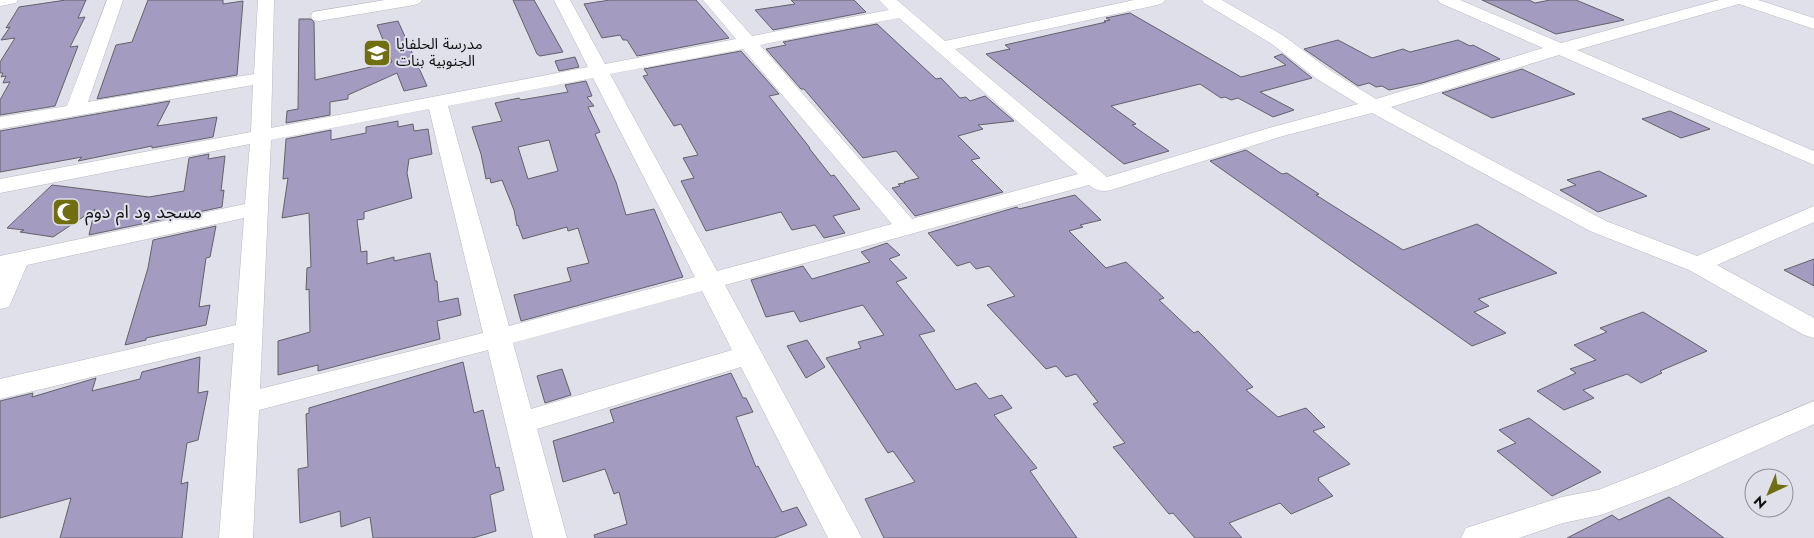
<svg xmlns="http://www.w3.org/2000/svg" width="1814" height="538" viewBox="0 0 1814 538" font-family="Jost,'Noto Sans Arabic',sans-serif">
	<rect width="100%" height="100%" fill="#e0e0ea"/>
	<g fill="#a49bc1" stroke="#636169" fill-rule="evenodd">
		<polygon points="66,0 86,0 78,18 85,17 70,47 78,46 55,106 0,115 0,100 10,82 3,83 6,76 1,77 3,73 0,73 0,62 15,38 1,40 10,27 6,28 19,7"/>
		<polygon points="148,0 223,0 223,4 243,1 237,75 97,99 116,45 132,42"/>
		<polygon points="513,0 534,0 563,52 540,56 537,54"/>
		<polygon points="610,0 696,0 729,38 637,56 627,40 623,40 620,35 602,38 584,4"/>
		<polygon points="791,0 854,0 866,12 773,30 755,10 795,4"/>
		<polygon points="1482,0 1529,0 1535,3 1550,0 1576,0 1624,20 1556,34"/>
		<polygon points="1130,13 1241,77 1286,65 1274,57 1282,54 1312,78 1260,92 1294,110 1273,117 1238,98 1231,100 1225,97 1221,98 1200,84 1111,106 1136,124 1132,125 1169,151 1124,164 986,54 1010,49 1005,45 1106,22 1104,21 1110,20 1106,18"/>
		<polygon points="299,19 311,19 314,22 315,80 392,62 377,25 398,21 427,86 404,91 397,73 348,95 348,99 330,102 330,115 286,123 287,111 298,109"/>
		<polygon points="877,24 936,79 941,78 960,98 966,97 970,101 985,96 1014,121 978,125 983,129 958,136 980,158 971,160 1003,192 915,216 892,188 900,186 898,184 905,183 904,182 919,178 896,151 863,158 804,89 801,89 766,49 786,45 783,42"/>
		<polygon points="1338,40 1372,58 1403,49 1410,52 1458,40 1470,46 1473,45 1500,59 1422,83 1389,90 1382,86 1376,87 1369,83 1358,86 1304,49"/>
		<polygon points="741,51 779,94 769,96 810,148 809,148 831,176 834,175 860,209 833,216 845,233 824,238 815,225 792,230 781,212 706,231 681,181 694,178 683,158 698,155 681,124 674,126 643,76 648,75 644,69"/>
		<polygon points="575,57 579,67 559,71 555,61"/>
		<polygon points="1522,69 1575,94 1492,118 1442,93"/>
		<path d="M586,81l6,15 -5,1 7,9 -6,1 12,25 -5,2 21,48 10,33 28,-6 29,68 -162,44 -7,-26 57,-14 -4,-13 22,-5 -11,-35 -10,3 -1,-4 -44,12 -5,-14 -1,1 -3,-16 -12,-30 -11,3 -1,-5 -4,1 -5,-25 -9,-27 30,-6 -7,-18 24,-5 2,2 47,-8 -3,-7zM549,140l9,31 -30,8 -10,-32z"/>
		<polygon points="170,101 157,126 217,117 213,137 152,148 152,146 78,161 82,157 0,172 0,131"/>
		<polygon points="1670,111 1710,129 1681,138 1642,119"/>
		<polygon points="398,121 398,127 413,124 414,131 428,129 432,154 409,159 407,173 412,198 364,212 364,219 357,220 361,252 367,251 367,264 394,257 394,261 430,253 435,281 437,281 439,302 458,298 461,315 437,321 440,339 318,371 318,365 278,375 278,341 310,332 309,289 306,290 307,268 311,267 309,213 282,218 288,178 283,179 286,139 331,130 331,140 366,133 366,127"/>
		<polygon points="1246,150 1282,174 1287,173 1319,194 1316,195 1403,250 1477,224 1557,273 1478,299 1489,306 1474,312 1506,333 1472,346 1210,161"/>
		<polygon points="209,154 208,159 225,156 221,191 224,190 222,207 89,235 95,209 53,237 20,232 24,230 7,228 52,185 149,197 184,191 189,158"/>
		<polygon points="1599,171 1647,196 1598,212 1560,190 1576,185 1567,180"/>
		<polygon points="1075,195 1101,220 1080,225 1083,227 1069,231 1106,268 1126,262 1164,298 1159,300 1194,333 1198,331 1253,387 1246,390 1278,417 1306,408 1325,427 1313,431 1350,464 1318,478 1319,480 1318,480 1333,496 1291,514 1280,503 1229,523 1242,538 1195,538 1173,513 1169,514 1113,447 1125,443 1093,404 1098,402 1076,374 1066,377 1056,366 1046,369 987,305 1015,296 989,266 976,269 970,262 957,266 928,233 1017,207 1019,209"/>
		<polygon points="216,226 210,257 206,258 199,307 210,305 206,325 146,338 146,340 125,345 148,268 153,240"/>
		<polygon points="887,243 900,255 889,259 907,278 896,282 935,331 919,335 956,390 976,383 989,399 1002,395 1012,408 994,415 1037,468 1030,471 1077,538 884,538 865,499 915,482 893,451 888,453 826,358 861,348 858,342 884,335 863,305 800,322 794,311 766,317 751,280 803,266 812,279 870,262 861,252"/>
		<polygon points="1814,259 1814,286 1784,270"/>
		<polygon points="1643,312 1707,351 1660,371 1662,373 1641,383 1627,374 1583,390 1594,398 1564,410 1537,391 1576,373 1570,369 1596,360 1574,345 1607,332 1600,328"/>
		<polygon points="807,340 825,367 806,378 787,346"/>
		<polygon points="200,357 198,393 208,391 198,440 187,443 181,484 188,482 182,538 60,538 71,498 0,518 0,401 33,393 32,397 96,378 92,391 140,379 142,372"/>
		<polygon points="463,362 474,413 483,410 496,468 499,467 504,490 490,495 496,531 473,538 373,538 370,517 341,527 340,511 300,523 298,469 308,467 306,414 309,413 309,408"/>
		<polygon points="562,369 571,395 545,403 537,376"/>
		<polygon points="731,373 743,398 746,398 753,412 736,417 756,467 758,466 782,512 797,507 807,525 774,538 595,538 594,535 627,524 619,492 614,494 605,469 563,482 553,441 614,422 610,410"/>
		<polygon points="1529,418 1601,472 1552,496 1497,451 1516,443 1499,430"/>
		<polygon points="1669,497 1724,538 1567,538 1612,515 1619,520"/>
	</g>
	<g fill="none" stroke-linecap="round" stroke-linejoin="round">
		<g stroke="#b8b8c2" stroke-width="1">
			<g id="street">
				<polygon points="0,0 18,0 16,3 0,6"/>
				<path d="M107,0h16l-35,102 166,-28 4,-74h16l-3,128 317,-61 -34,-67h16l35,64 131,-25 -33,-39h17l32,36 137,-26 -10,-10h18l48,41 189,-41h31l-2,3 -6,2 -202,44 152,128 162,-49 89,-24 -41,-25 -45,-35 -68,-41 -2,-3h20l62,36 47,35 45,28 167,-51 -103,-45 -2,-3h22l101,43 158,-43h39l56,18v11l-75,-25 -162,46 237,101v14l-255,-110 -168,52 215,114 91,35 117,-50v16l-97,43 97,53v20l-10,-3 -115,-65 -99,-39 -218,-118 -89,23 -172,54c-9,2 -14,1 -22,-5l-364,100 137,253h-34l-87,-171 -204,62 30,109h-34l-45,-188 -229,60 -6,128h-34l15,-195 -234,56v-20l236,-54 8,-107 -217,47 -18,42 -9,2v-53l245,-52 5,-60 -250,49v-14l251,-47 2,-47 -253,44v-12l67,-11zM899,18l179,156 -166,45 -152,-174zM743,49l149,175 -175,47 -107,-197zM593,78l102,199 -186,49 -61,-220zM429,109l54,224 -223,56 11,-249zM702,291l30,59 -201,59 -18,-66z"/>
				<polygon points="385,0 422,0 420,3 414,5 319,21 313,20 311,16 313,12"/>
				<polygon points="1814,401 1814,424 1677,486 1601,515 1563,523 1519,538 1461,538 1466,528 1562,497 1598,490 1655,468"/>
			</g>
		</g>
		<use href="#street" fill="#fff" fill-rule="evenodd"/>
	</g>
	<defs>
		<g id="school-square" transform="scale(1.4375)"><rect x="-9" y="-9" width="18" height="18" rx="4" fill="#6f6f12" stroke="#e0e0ea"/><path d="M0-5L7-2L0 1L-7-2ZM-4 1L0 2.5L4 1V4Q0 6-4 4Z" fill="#fff"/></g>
		<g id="mosque-square" transform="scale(1.4375)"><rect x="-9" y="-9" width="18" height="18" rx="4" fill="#6f6f12" stroke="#e0e0ea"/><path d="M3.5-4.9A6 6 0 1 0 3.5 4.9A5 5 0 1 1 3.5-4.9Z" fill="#fff"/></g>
	</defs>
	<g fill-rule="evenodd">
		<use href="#school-square" x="377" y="53"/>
		<use href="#mosque-square" x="66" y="212"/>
	</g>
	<g text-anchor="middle" stroke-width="4" stroke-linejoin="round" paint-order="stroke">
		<g font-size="15" fill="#111114" stroke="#e0e0ea" text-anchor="start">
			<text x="396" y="49">مدرسة الحلفايا<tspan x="396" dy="17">الجنوبية بنات</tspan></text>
		</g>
		<g font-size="18" fill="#111114" stroke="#e0e0ea" text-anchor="start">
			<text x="85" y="218">مسجد ود ام دوم</text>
		</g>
	</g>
	<g transform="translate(1769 493) rotate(224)"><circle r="24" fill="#e0e0ea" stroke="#8d8d94"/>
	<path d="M0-4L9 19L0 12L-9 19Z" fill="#6f6f12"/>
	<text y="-8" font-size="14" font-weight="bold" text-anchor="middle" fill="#111114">N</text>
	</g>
</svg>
